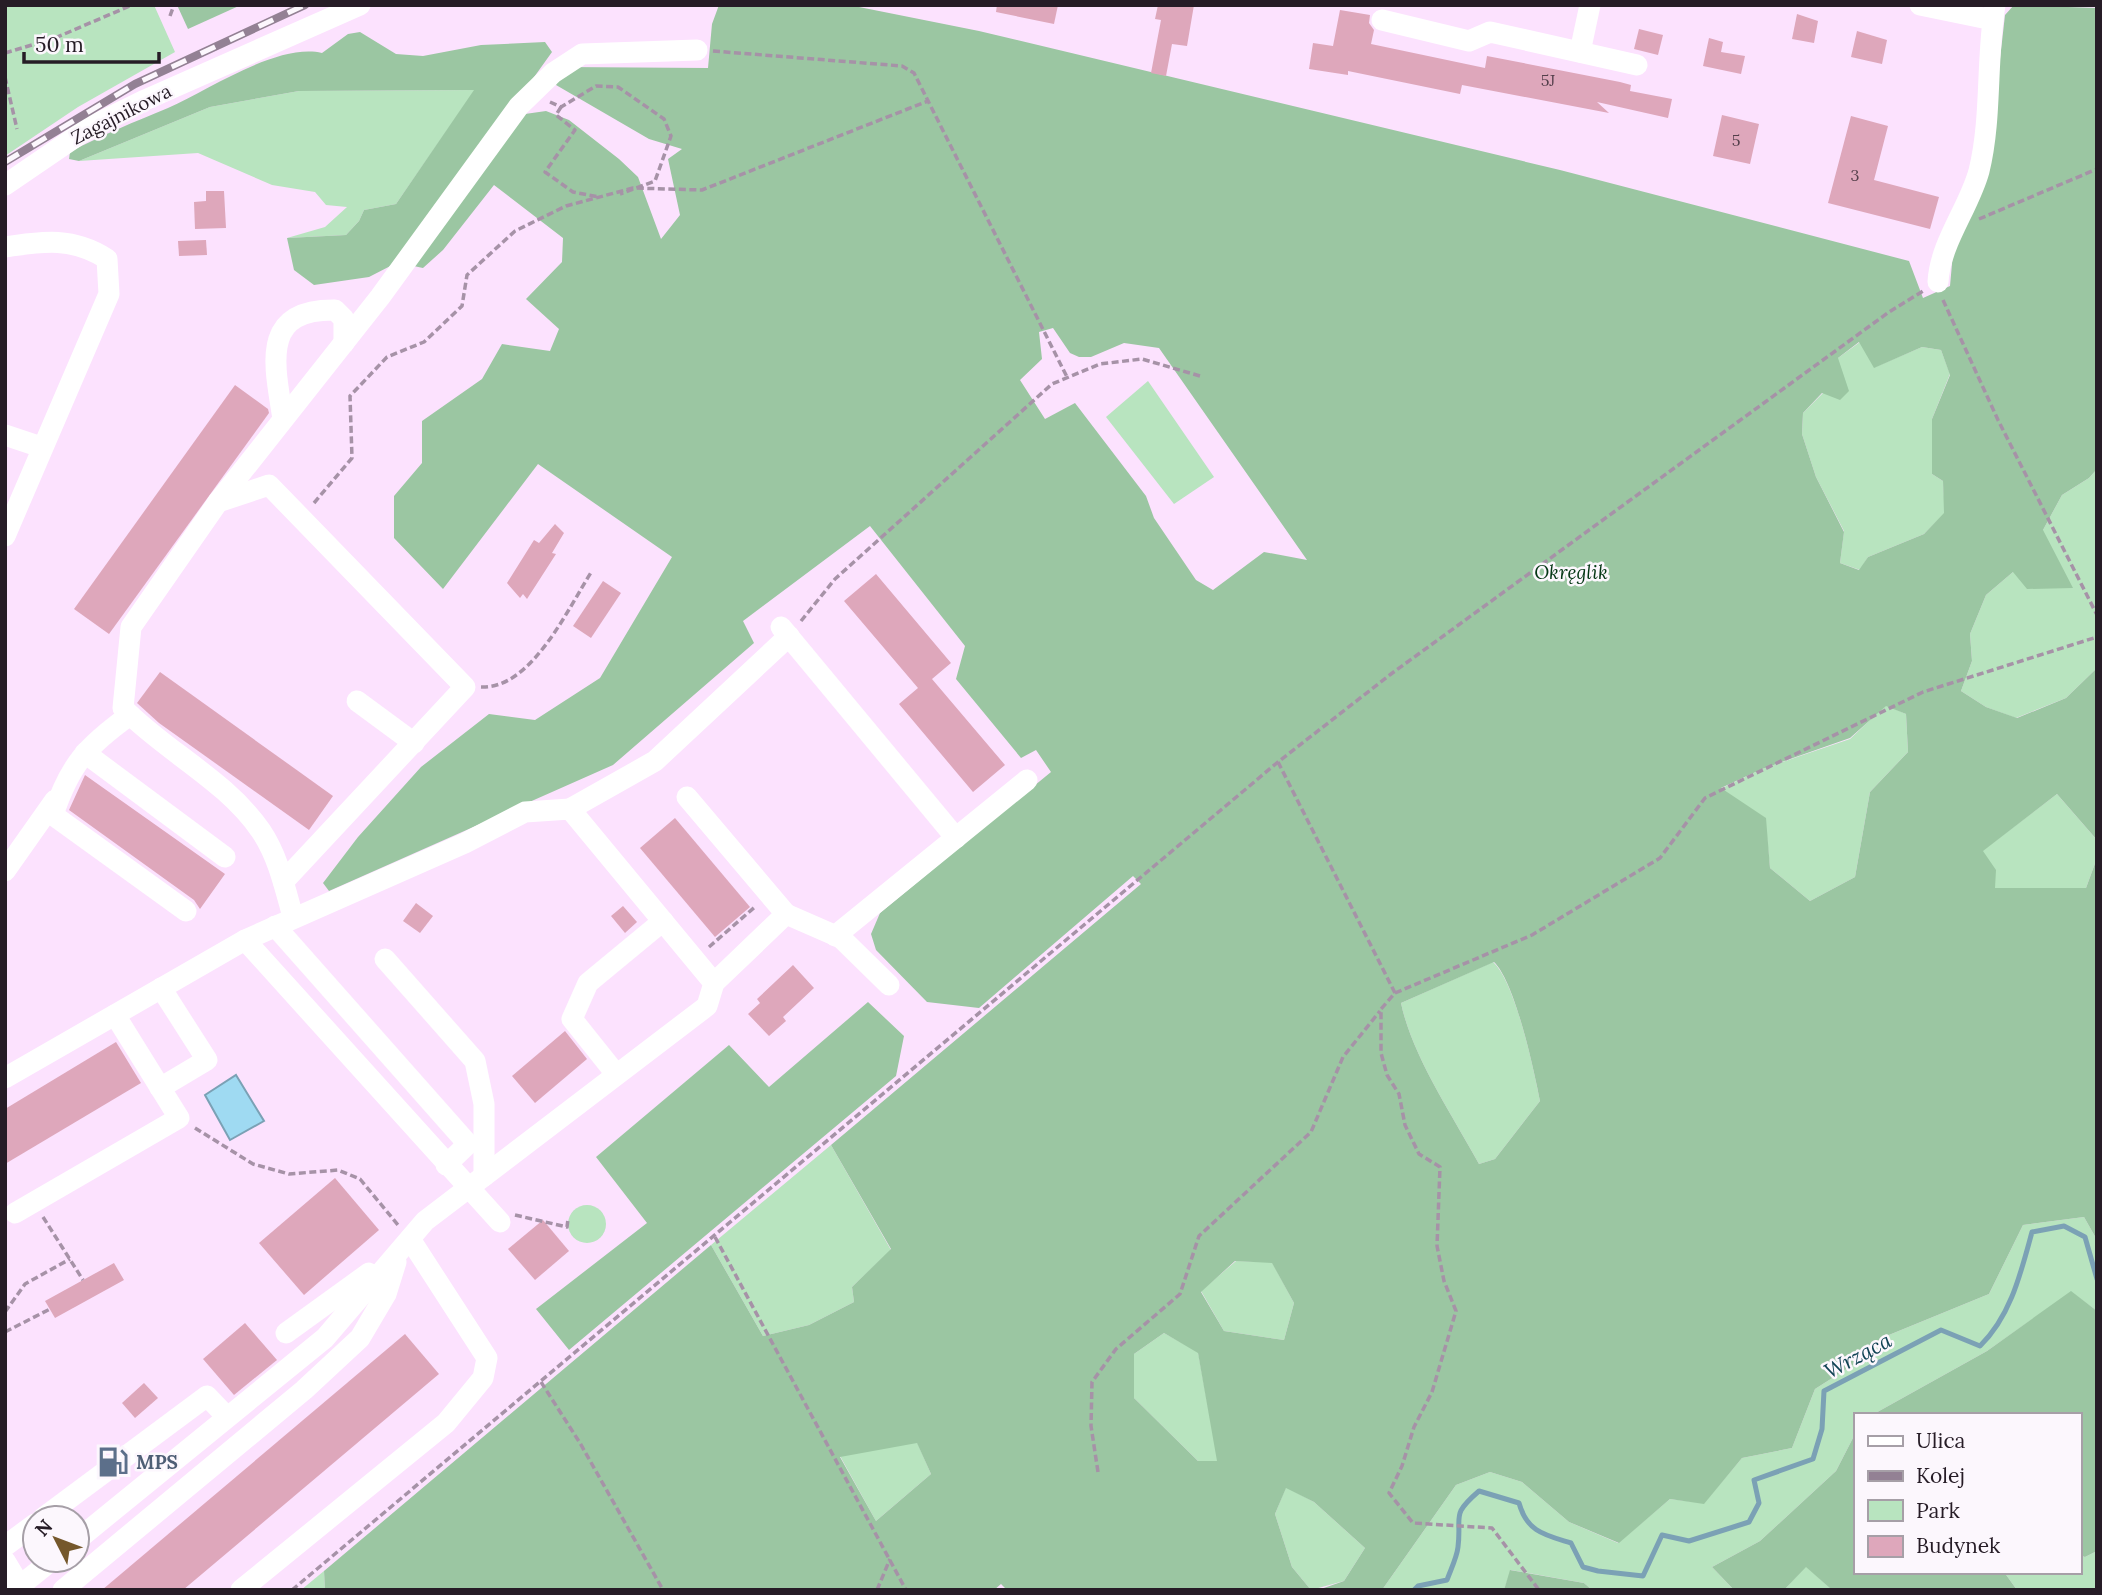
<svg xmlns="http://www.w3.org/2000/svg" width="2102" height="1595" viewBox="0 0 2102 1595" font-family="Lora,serif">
	<rect width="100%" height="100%" fill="#fce2fe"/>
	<g fill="#b8e4bf">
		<polygon points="5,5 154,5 175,52 78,107 5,156"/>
		<polygon points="475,90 396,204 364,210 359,221 346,235 287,238 325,227 347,207 326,205 315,192 272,185 198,153 79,161 210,107 299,91"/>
		<polygon points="1860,342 1875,367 1922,347 1941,350 1950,374 1932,419 1932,474 1943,481 1945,513 1924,534 1868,557 1860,570 1840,563 1844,531 1816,477 1802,434 1803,413 1823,393 1838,358"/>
		<polygon points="1148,381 1214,477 1174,504 1106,417"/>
		<polygon points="2097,469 2097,668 2066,698 2016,718 1986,707 1961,691 1972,661 1970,634 1986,595 2013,572 2043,530 2062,495 2089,478"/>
		<polygon points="1886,705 1906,714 1908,752 1870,792 1855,877 1810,901 1770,868 1765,818 1720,789 1762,769 1850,739"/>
		<polygon points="2057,794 2097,840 2097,858 2086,888 1995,888 1982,851"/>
		<path d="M1493,962c22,19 41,108 47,139l-45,58 -16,5c-26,-48 -67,-108 -78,-161z"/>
		<polygon points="831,1145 891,1250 852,1287 854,1302 809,1325 763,1336 711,1245"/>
		<circle cx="587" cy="1224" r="19"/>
		<polygon points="2084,1217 2097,1240 2097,1311 2071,1292 1987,1351 1872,1415 1855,1415 1855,1434 1836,1471 1760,1541 1712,1567 1734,1590 1592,1590 1584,1583 1511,1570 1504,1590 1382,1590 1456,1485 1490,1472 1522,1482 1569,1522 1618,1543 1670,1499 1704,1503 1742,1458 1792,1448 1815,1389 1856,1363 1884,1337 1989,1294 2023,1225"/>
		<polygon points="1236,1261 1272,1262 1294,1303 1284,1340 1224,1331 1201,1291"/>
		<polygon points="1164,1333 1198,1352 1218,1461 1198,1461 1134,1398 1134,1354"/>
		<polygon points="917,1442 931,1474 876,1521 840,1456"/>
		<polygon points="1286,1487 1314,1502 1365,1548 1344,1581 1311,1590 1292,1567 1275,1514"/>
		<polygon points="2097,1551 2097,1590 2017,1590 2004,1572 2079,1572 2079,1555 2085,1557"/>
		<polygon points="1806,1566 1832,1590 1784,1590"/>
		<polygon points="324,1571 325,1590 301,1590"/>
	</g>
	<g fill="#9bc6a2" fill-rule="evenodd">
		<polygon points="177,5 241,5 188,29"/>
		<path d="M719,5h130l130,26 581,139 349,91 14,37 27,-12 3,-33 35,-88 17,-150 9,-10 83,3v461l-8,9 -27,17 -19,35 30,58 -46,1 -14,-17 -27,23 -16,39 2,27 -11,30 25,16 31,11 49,-20 31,-30v172l-40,-46 -74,57 13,19 -1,18h91l11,-30v382l-13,-23 -61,8 -34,69 -105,43 -28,26 -41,26 -23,59 -50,10 -38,46 -34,-5 -51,44 -50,-21 -47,-40 -32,-10 -34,13 -74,105h-64l26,-9 21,-33 -51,-46 -28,-14 -11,26 17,53 19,23h-304l-6,-6 -7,6h-669l-1,-19 387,-326 52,91 46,-11 45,-23 -2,-15 39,-38 -60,-104 310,-261 -8,-8 -154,132 -52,-6 -51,-52 -5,-16 9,-21 171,-141 -15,-22 -15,8 -65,-79 9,-33 -95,-120 -127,95 11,22 -141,122 -284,126 -6,-8 35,-46 63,-70 68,-53 46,6 65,-42 72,-121 -134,-93 -95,125 -49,-51v-42l28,-33v-42l60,-42 20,-35 48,7 9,-22 -33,-30 36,-37 1,-24 -69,-53 -51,65 -20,18 -14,-3 116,-151 21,-3 23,9 50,39 19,18 23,62 19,-24 -12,-56 14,-10 -33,-10 -93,-54 7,-18 145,1 4,-44zM1053,328l17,25 9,4h12l33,-14 35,5 148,212 -43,-8 -51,38 -17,-10 -42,-62 -8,-22 -71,-93 -30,16 -25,-39 22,-21 -3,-27zM1859,342l15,26 48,-21 19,3 9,25 -18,44v55l11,7 1,32 -20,21 -56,23 -9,13 -19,-7 4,-31 -28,-55 -14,-43 1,-21 19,-20 18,7 9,-9 -11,-33zM1886,706l20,8 2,38 -38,40 -15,85 -45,24 -40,-33 -4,-50 -45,-30 41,-19 88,-31zM1494,962c21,20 40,108 46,139l-45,58 -16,5c-26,-48 -67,-108 -78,-161zM1235,1261l37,2 22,40 -10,37 -60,-9 -23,-39zM1164,1333l34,20 19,108h-19l-64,-63v-44zM917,1443l14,31 -55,47 -36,-64z"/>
		<path d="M360,32l36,22 27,2 58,-11 64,-3 7,10 -148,207 -35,18 -55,8 -20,-15 -7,-32 59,-3 13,-14 5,-11 32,-6 78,-114 -175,1 -89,16 -131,54 -10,-2 1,-7c32,-17 64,-30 98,-44 41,-18 109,-65 154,-55l26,-19z"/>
		<polygon points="868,1002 904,1036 896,1076 569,1350 536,1309 647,1223 596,1157 729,1045 769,1087"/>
		<polygon points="2071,1291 2097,1311 2097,1551 2085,1557 2079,1555 2079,1415 1872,1415 1987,1351"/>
		<polygon points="1855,1434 1855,1572 2004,1572 2017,1590 1832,1590 1806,1567 1784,1590 1734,1590 1712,1567 1760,1541 1836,1471"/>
		<polygon points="1510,1570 1584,1583 1592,1590 1504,1590"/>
	</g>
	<polygon fill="#9fdaf2" stroke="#7ba1b5" stroke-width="2" points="236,1075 264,1121 230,1140 205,1095"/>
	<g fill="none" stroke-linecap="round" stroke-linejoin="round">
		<path stroke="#7ba1b5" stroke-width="5" d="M1414,1590l4,-4 29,-6c4,-11 10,-23 11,-33 4,-32 -8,-31 21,-56l40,12c8,29 26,32 52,40l12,24 15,4 45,5 19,-41 27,6 60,-19 10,-19 -5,-23 59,-21 9,-30 2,-38 117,-61 39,16c31,-30 41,-74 52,-114l32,-6 21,11 12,42"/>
	</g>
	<g fill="#dea7bb">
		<polygon points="997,5 1058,5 1054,24 996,12"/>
		<polygon points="1158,5 1194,5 1187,46 1172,44 1166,76 1151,73 1161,20 1155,19"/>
		<polygon points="1340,10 1370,15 1369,23 1374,30 1371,44 1485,68 1487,56 1620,82 1631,85 1630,91 1672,99 1668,118 1597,102 1609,113 1462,85 1460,94 1348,71 1348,75 1309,69 1313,43 1333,46"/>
		<polygon points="1797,14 1818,21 1814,43 1792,39"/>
		<polygon points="1639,29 1663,35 1658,55 1634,49"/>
		<polygon points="1857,31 1887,40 1882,64 1851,57"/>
		<polygon points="1709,38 1723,42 1721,52 1745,56 1741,74 1703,66"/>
		<polygon points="1722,115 1759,124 1750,164 1713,156"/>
		<polygon points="1851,116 1888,126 1874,180 1939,197 1930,229 1828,203"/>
		<polygon points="206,191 224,191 226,228 195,229 194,202 206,201"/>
		<polygon points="206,240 207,255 179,256 178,241"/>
		<polygon points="235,385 268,409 269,413 109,634 74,609"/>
		<polygon points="555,524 564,533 552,553 556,554 527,599 523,594 520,598 507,583 534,540 539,543"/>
		<polygon points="876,574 951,663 932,679 1005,765 973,792 899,704 918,688 844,601"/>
		<polygon points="603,581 621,593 591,638 573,626"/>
		<polygon points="160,672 333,796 309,830 159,723 137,703"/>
		<polygon points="85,775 225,874 200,909 194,900 69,810"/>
		<polygon points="675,818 750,907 715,937 640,848"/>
		<polygon points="416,903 433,916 420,933 403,921"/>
		<polygon points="623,906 637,922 625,933 611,916"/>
		<polygon points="793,965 814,988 783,1017 786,1021 769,1036 748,1014 760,1003 757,999"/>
		<polygon points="565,1031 587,1059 535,1103 512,1076"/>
		<polygon points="116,1042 141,1083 5,1164 5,1109"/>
		<polygon points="335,1178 379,1230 304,1295 259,1243"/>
		<polygon points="543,1220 569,1251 535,1280 508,1249"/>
		<polygon points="114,1263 124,1280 55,1318 45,1301"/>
		<polygon points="245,1323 277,1360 234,1395 203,1359"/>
		<polygon points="405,1334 439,1374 183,1590 102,1590"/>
		<polygon points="144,1383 158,1398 135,1418 122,1403"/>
	</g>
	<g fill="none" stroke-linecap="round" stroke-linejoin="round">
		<g stroke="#a692a7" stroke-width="3.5" stroke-dasharray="7 3.5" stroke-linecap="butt">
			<polyline points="170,16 174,5"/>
			<polyline points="713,51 902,66 914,73 1067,377"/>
			<polyline points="5,53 55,38 132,5"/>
			<polyline points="5,77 17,129"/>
			<polyline points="550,102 561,107 596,86 618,87 664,119 671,136 655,181 620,194"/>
			<polyline points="561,107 556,115 575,130 545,172 573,192 599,197"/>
			<polyline points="1979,219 2097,169"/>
			<polyline points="1943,300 1998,420 2097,615"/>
			<polyline points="314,503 352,458 350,396 387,357 424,342 462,306 467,275 515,231 566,206 633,188 702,190 928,101"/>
			<polyline points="801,621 835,579 1052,384 1100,364 1142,359 1200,376"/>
			<path d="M481,687c51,2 87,-79 111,-116"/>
			<polyline points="1278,762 1395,993 1381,1009 1381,1053 1387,1075 1399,1094 1405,1125 1419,1154 1440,1167 1437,1246 1444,1281 1456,1311 1432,1392 1414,1427 1402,1466 1389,1493 1413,1523 1492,1528 1539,1590"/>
			<polyline points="709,947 756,906"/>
			<polyline points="1395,993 1532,935 1660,858 1705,798 1923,692 2097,637"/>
			<polyline points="195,1128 253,1164 289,1174 338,1170 360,1179 398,1225"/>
			<polyline points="515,1215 567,1227 568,1219"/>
			<polyline points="43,1217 83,1280"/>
			<polyline points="715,1237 906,1590"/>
			<polyline points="5,1312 25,1284 70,1259"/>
			<polyline points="5,1332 50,1309"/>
			<polyline points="541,1382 580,1443 663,1590"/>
			<polyline points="1098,1472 1091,1426 1092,1382 1116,1349 1180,1294 1199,1236 1311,1132 1343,1057 1380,1011"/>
			<polyline points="292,1590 1278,762 1391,674 1889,312 1923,291"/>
			<polyline points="877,1590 890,1559"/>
		</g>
		<g stroke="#fff" stroke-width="21">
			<polyline points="1920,5 1993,20"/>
			<polyline points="1382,20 1469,41 1490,32 1637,65"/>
			<polyline points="1580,52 1590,5"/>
			<polyline points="5,185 90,127 145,100 360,5"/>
			<path d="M5,247c39,-6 68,-10 102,12l2,35 -104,242"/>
			<path d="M1938,282c2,-39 31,-74 41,-111 13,-53 7,-111 16,-166"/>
			<path d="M283,419c-8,-53 -24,-110 52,-109l9,9v24"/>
			<polyline points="5,435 41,447"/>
			<polyline points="218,502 380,297 519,106 553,73 582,54 697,50"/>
			<polyline points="781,627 956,838"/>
			<polyline points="357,701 414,743"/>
			<path d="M130,715c-43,31 -60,49 -77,100l133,96"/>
			<polyline points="85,753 225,857"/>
			<polyline points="687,797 786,914 714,983"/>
			<polyline points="570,809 655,761 789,636"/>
			<polyline points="5,871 55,800"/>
			<path d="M283,882l182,-195 -196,-202 -51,17 -87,125 -8,81c43,44 103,72 138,123 17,25 24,57 32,86"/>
			<polyline points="786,914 841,938 889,985"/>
			<polyline points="275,926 468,1144 446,1165"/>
			<polyline points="835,936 1027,780"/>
			<polyline points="245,940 500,1222"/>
			<polyline points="385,959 475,1061 484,1104 484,1176"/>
			<polyline points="616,1074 572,1019 588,983 663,921"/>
			<polyline points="5,1078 245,940 465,843 525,812 570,809 714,983 707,1006 425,1221 325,1338 77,1540"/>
			<polyline points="160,1088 207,1060 161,988"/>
			<polyline points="15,1213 179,1118 115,1015"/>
			<polyline points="286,1333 369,1273"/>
			<polyline points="43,1518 207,1396 227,1417"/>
			<polyline points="5,1546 35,1524"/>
			<polyline points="5,1561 20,1586"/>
			<polyline points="15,1590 52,1560"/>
			<polyline points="63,1590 304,1390 360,1338 386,1294 396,1262"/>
			<polyline points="241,1590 446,1423 483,1378 487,1358 410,1239"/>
		</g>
		<g stroke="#938194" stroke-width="8">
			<polyline id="rail" points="5,162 135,84 305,5"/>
		</g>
		<use href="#rail" stroke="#fcf7fd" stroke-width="5" stroke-dasharray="16" stroke-linecap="butt"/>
	</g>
	<defs>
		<g id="fuel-bare" transform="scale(2.415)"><path d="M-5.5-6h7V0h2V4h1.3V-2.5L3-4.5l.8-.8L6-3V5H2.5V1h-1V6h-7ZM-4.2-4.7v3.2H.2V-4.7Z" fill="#5c6f8a" stroke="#fcf7fd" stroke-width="2.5" paint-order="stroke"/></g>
	</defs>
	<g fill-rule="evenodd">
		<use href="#fuel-bare" x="113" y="1462"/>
	</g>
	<g text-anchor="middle" stroke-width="5" stroke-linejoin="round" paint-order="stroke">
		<g font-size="16" fill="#543f4b">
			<text x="1548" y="86">5J</text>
			<text x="1736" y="146">5</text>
			<text x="1855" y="181">3</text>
		</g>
		<g font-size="19" fill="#261c26" stroke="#fcf7fd">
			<text transform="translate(121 114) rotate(-27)" y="7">Zagajnikowa</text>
		</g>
		<g font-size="19" font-style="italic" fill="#033613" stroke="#fcf7fd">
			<text x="1571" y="579">Okręglik</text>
		</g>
		<g font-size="19" font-weight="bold" fill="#4e5e75" stroke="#fcf7fd" text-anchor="start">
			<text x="136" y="1469">MPS</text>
		</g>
		<g font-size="21" font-style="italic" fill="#0f4253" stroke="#fcf7fd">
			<text transform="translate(1858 1356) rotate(-28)" y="7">Wrząca</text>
		</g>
	</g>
	<rect width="2102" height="1595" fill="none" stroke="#261c26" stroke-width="14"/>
	<rect x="1854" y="1413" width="228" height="161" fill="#fcf7fd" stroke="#a69fa7" stroke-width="2"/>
	<rect x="1868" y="1436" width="35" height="10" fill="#ffffff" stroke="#a69fa7" stroke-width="2"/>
	<text x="1916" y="1448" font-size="21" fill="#261c26">Ulica</text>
	<rect x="1868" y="1471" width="35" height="10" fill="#938194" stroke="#a69fa7" stroke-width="2"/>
	<text x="1916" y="1483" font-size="21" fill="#261c26">Kolej</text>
	<rect x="1868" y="1500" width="35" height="21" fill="#b8e4bf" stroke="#a69fa7" stroke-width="2"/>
	<text x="1916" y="1518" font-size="21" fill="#261c26">Park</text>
	<rect x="1868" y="1536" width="35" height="21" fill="#dea7bb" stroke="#a69fa7" stroke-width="2"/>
	<text x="1916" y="1553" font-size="21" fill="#261c26">Budynek</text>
	<g transform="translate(56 1539) rotate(312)"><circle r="33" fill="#fcf7fd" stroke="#a69fa7" stroke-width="2"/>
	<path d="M0-5L12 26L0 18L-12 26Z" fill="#75582c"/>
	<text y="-10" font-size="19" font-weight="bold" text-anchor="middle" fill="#261c26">N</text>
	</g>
	<path d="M24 52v10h135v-10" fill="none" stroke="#261c26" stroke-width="3.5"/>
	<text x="35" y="52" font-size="21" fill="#261c26" stroke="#fcf7fd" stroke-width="5" paint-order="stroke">50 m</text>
</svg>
